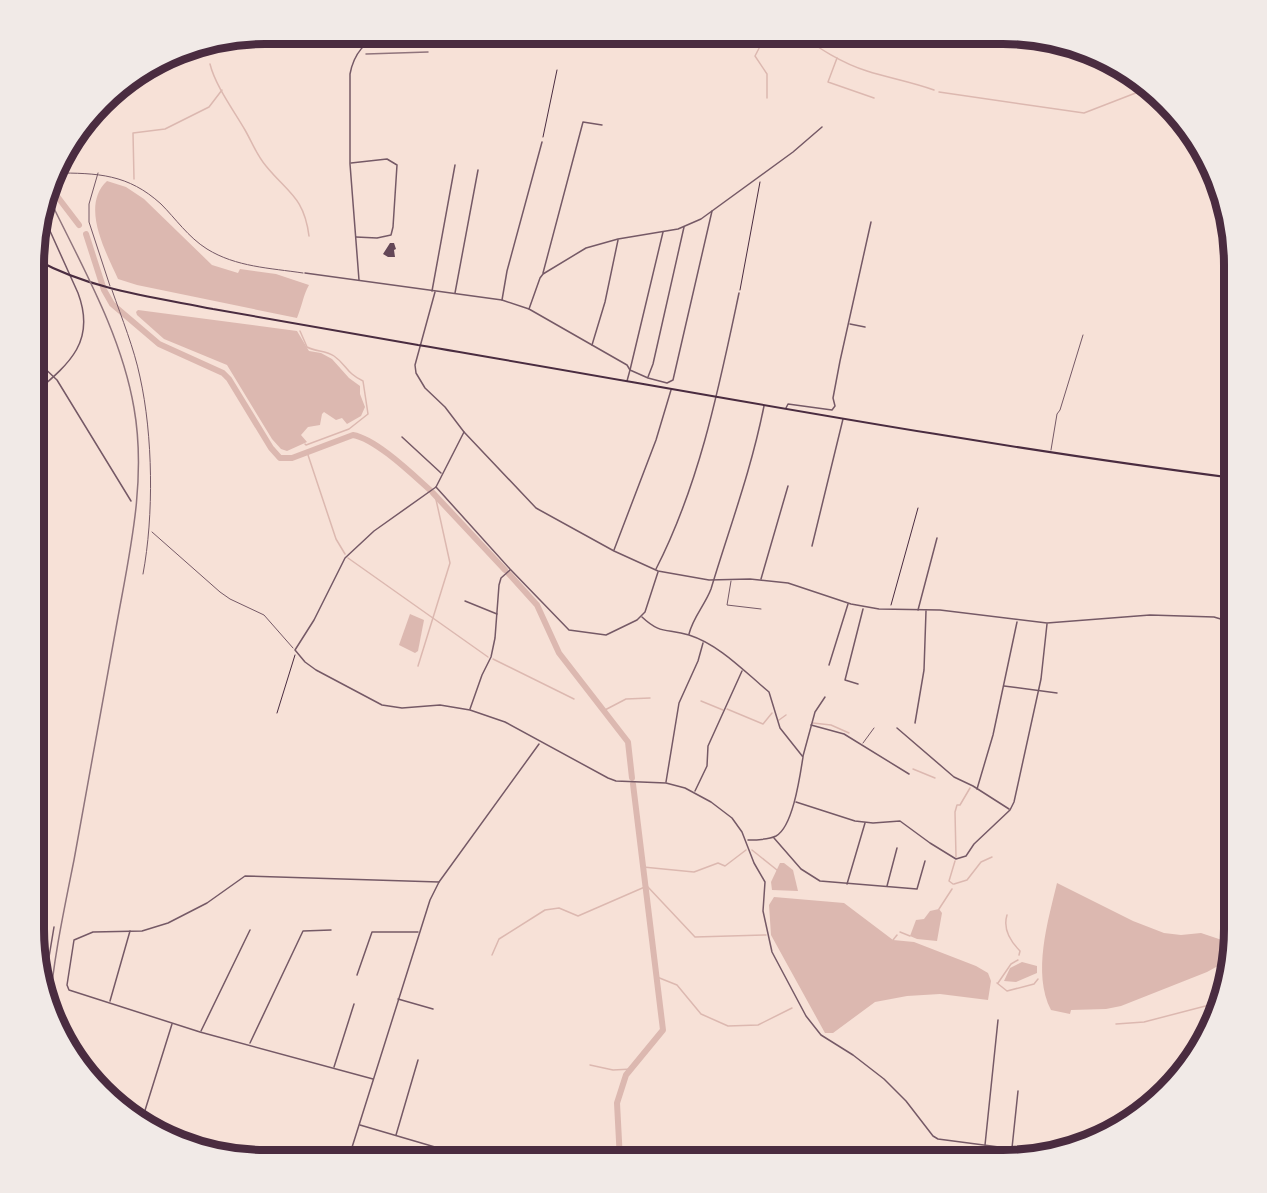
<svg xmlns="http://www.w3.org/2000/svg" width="1267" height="1193" viewBox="0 0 1267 1193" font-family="'Exo 2',sans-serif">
	<rect width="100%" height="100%" fill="#f7e1d7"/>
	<g fill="#dcb8b0">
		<path d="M107,181l19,6 18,12 68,66 26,8 2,-4 36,5 33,11c-6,11 -7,21 -12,33l-160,-33 -19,-6c-12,-27 -38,-73 -11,-98z"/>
		<polygon points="138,310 297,331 309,351 321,353 332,359 349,378 360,386 360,394 365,407 361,416 347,424 342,418 336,420 324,412 322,414 320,425 308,427 301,435 307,442 287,451 281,449 272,439 227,365 164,339 137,315 136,312"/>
		<polygon points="410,614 424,620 418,651 415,653 399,645"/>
		<polygon points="780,863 784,863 793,870 798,891 772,890 771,882"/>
		<path d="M1057,883l76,38 31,12 17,2 20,-2 30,10 -4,18 -20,11 -86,34 -15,3 -35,1 -1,4 -19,-4c-19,-37 -3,-89 6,-127z"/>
		<polygon points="774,897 844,903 893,940 914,942 976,966 988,973 991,981 988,1000 940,994 907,996 875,1002 833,1033 825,1033 771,935 769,905"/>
		<polygon points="939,909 942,913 937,941 917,939 910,936 916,920 924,919 930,911"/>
		<polygon points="1022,962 1037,966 1037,973 1016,982 1004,981 1010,968"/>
	</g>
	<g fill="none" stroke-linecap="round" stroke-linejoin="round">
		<g stroke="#dcb8b0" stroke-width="1.5">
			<polyline points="767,33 755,56 767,74 767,98"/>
			<path d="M797,33c22,15 44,30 70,38 22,7 45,11 67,19"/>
			<polyline points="207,43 210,53"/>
			<polyline points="837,58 828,82 874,98"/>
			<path d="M210,64c5,21 24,47 35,66 7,12 12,26 21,36 22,27 38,31 43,70"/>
			<polyline points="939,92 1084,113 1146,89"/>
			<polyline points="134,179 133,133 165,129 209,107 222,90"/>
			<path d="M300,331l7,16c9,5 19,3 27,9 13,9 12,17 29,25l5,33 -19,15 -43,16 -1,-1"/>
			<polyline points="307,452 336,539 345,554"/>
			<polyline points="348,558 488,657"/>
			<polyline points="493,659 574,699"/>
			<polyline points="418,666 450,563 435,495"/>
			<polyline points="701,701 723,710"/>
			<polyline points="727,709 763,724 772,713"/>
			<polyline points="603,711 626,699 650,698"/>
			<polyline points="779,720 786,715"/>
			<polyline points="813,723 831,725 849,733"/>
			<polyline points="913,769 935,778"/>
			<polyline points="752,850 777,870"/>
			<polyline points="956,857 955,812 957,805 960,805 970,788"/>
			<polyline points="643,867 694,872 718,863 725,866 746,850"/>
			<polyline points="953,884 949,881 955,861"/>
			<polyline points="954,884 967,880 981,862 992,857"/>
			<polyline points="939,909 952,889"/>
			<path d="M1007,915c-4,13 3,26 13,36l-1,4"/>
			<polyline points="900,932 910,936"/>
			<polyline points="893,940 897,935"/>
			<polyline points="492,955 499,939 545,910 559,908 578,916 647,886 695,937 766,935"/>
			<polyline points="657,977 677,985 701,1014 728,1026 758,1025 792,1008"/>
			<polyline points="997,983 1007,991 1034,984 1038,979"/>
			<polyline points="998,983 1011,964 1018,960"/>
			<polyline points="1116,1024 1144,1022 1217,1003"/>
			<polyline points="590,1065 613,1070 632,1069"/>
			<polyline points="928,1149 936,1160"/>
		</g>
		<g stroke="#dcb8b0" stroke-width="6">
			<polyline points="50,187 79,225"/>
			<path d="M86,234l18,56 8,14 47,40 64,29 6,6 42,69 9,10h12l61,-23c23,4 59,39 77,55"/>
			<polyline points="433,493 505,570"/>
			<polyline points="509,574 537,605 559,653 628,742 632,778"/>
			<polyline points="620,1160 617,1103 626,1075 663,1030 633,784"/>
		</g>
	</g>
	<polygon fill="#644757" points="390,243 394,243 396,249 394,250 395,257 388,257 383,254"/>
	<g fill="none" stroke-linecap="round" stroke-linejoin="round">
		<g stroke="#4a2c40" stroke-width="1">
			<polyline points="543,137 557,70"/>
			<polyline points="740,290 760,182"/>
			<polyline points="891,605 918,508"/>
			<polyline points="277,713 295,655"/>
		</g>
		<g stroke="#755966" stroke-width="1">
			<path d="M55,173c43,0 73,1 106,31 15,15 27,33 46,45 29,18 63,19 96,24"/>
			<polyline points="98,173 89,204 89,222 110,286"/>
			<path d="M112,290c10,29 22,58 28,87 13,58 14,139 3,197"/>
			<polyline points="1051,450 1057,414 1060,410 1083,335"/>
			<polyline points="152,532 220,592 230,599 264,615 293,648"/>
			<polyline points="731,581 727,605 761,609"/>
			<polyline points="863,743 874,728"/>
		</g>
		<g stroke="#755966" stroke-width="1.5">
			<polyline points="351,163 387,159 397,165 393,227 391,235 377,238 356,237"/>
			<polyline points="663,232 630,370 648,378 667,383 673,380 712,211"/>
			<polyline points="305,273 502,300 529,309 627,365 630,370 627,381"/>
			<polyline points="543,273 583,122 602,125"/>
			<path d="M359,280l-9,-116v-90c4,-21 15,-33 34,-41"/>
			<polyline points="432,291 455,165"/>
			<polyline points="435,292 415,365 416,373 425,388 445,407 464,432 536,508 614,551 658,571 709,580 750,579 788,583 851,604 879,609 940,610 1047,623 1150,615 1214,617 1234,623"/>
			<polyline points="455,293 478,170"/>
			<polyline points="502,300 507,271 542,142"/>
			<polyline points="529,309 540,278 543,274 586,248 618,239 678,229 701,219 793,152 822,127"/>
			<polyline points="850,324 865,327"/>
			<polyline points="592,345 605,302 618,240"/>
			<polyline points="37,361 57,380 131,501"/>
			<polyline points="648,377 653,364 684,227"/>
			<path d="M36,392c34,-29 60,-51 42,-99l-37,-82"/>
			<polyline points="786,408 788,404 832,410 835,406 833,398 840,361 871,222"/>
			<polyline points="464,432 436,487 374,531 345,558 314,620 295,650 305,662 316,670 382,705 402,708 440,705 470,710 505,722 608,778 616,781 666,783 685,788 711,802 732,818 742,832 754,863 765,882 763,911 772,952 806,1016 821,1035 853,1055 884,1079 906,1101 933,1136 938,1139 1045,1153"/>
			<polyline points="402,437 441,473"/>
			<polyline points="436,487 510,569 569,630 606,635 637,620 645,612 658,572"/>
			<polyline points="812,546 843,419"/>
			<polyline points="614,550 656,440 671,390"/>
			<path d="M656,569c44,-86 63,-182 83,-276"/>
			<polyline points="761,579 788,486"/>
			<polyline points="465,601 497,614"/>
			<polyline points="918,610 937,538"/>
			<path d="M642,617c19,18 25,11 47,18 28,9 51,32 73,51l7,6 11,36 23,29c-3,19 -10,70 -27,79 -8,4 -20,4 -28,4"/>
			<path d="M689,634c4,-17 16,-29 22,-45 19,-63 40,-118 53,-183"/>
			<polyline points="829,665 848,604"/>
			<polyline points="858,684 845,680 863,609"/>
			<polyline points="1004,686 1057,693"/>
			<polyline points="470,709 482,675 491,657 495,638 499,585 501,578 510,570"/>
			<polyline points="915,723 924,670 926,611"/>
			<polyline points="811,725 844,734 909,774"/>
			<polyline points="897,728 954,777 973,786 1009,809"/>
			<polyline points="803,756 815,712 825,697"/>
			<polyline points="666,782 679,703 698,661 703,643"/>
			<polyline points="977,789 993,735 1017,622"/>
			<polyline points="695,791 707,766 708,746 742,671"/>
			<polyline points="796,802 855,821 873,823 900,821 930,843 956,859 966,856 974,844 1010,810 1014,802 1041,679 1047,624"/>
			<polyline points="774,838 801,869 820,881 917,889 925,861"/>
			<polyline points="847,884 865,823"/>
			<polyline points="887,886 897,848"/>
			<polyline points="357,975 372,932 418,932"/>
			<polyline points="44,987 54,927"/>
			<polyline points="398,999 433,1009"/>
			<polyline points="110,1001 130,931"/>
			<polyline points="201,1031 250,930"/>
			<polyline points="250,1043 303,931 331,930"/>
			<polyline points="1196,1050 1198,1033"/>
			<polyline points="334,1067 354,1004"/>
			<polyline points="373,1079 200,1032 69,990 67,985 74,940 93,932 142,931 168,923 207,903 245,876 439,882"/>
			<polyline points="142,1120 172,1024"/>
			<polyline points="360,1125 469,1157"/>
			<polyline points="396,1135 418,1060"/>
			<polyline points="985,1145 998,1020"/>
			<polyline points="1012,1148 1018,1091"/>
			<polyline points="281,1149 290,1156 289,1160"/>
			<polyline points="348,1160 430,900 439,882 539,744"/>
		</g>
		<path stroke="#4a2c40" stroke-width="2" d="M37,260c55,30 116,37 176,49 69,12 137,24 205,36 272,46 542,98 816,133"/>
		<g stroke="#8f747c" stroke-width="1.5">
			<polyline points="366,54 428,52"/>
			<path d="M47,194c33,69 74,138 87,214 13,74 -5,147 -18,220 -14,77 -28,154 -42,232 -10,50 -21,101 -25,152"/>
		</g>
	</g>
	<path d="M0 0H1267V1193H0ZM265 44H1003A221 221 0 0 1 1224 265V929A221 221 0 0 1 1003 1150H265A221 221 0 0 1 44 929V265A221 221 0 0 1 265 44Z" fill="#f1eae7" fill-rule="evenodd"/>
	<path fill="none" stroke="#4a2c40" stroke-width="8" d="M265 44H1003A221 221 0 0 1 1224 265V929A221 221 0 0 1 1003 1150H265A221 221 0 0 1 44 929V265A221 221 0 0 1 265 44Z"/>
</svg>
